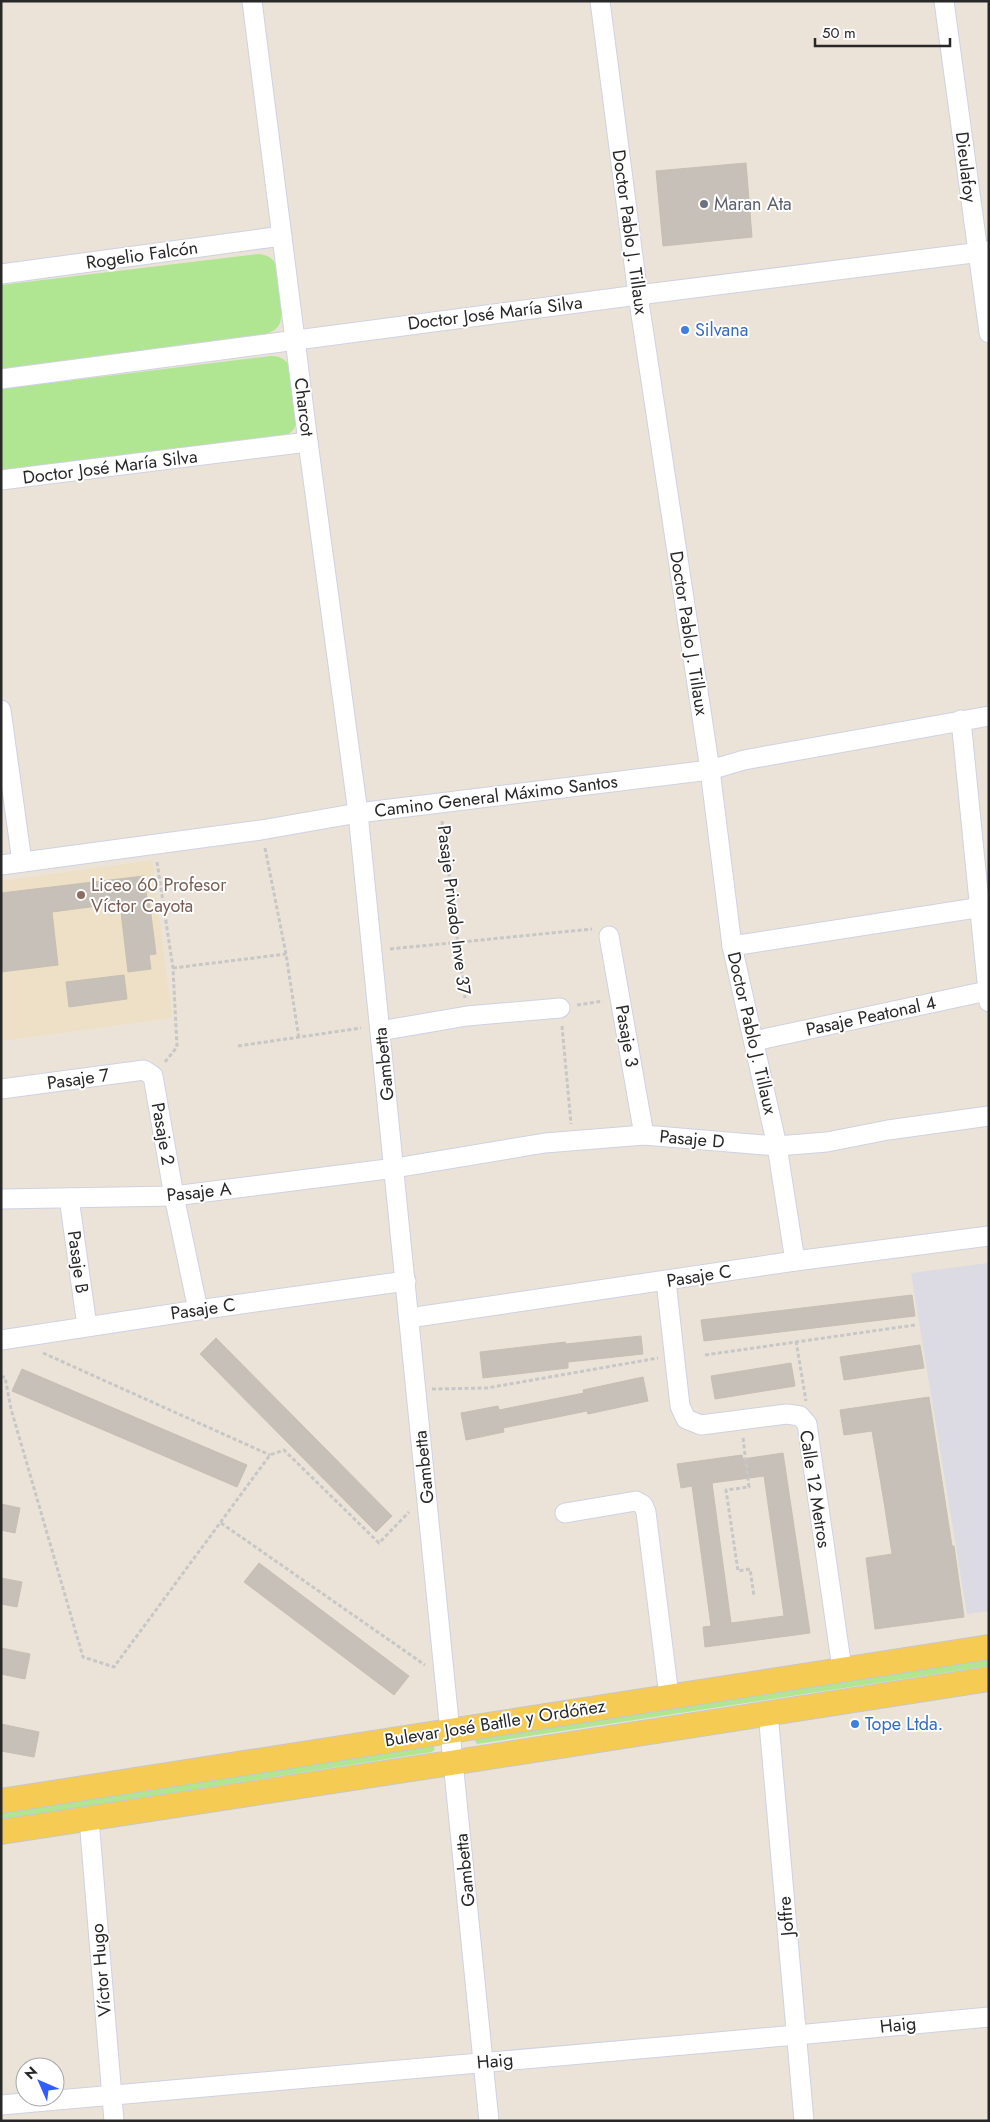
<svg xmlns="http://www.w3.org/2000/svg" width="990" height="2122" viewBox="0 0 990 2122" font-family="Jost,sans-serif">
	<rect width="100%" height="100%" fill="#ebe3d8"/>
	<polygon fill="#dcdae3" points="989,1263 989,1611 967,1614 911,1273"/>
	<polygon fill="#eee0c6" points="152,860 172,1018 1,1041 1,881"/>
	<g fill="#b0e592">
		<path d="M259,254c6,1 10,2 14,6 6,8 12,57 6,65 -3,5 -8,7 -13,9l-265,35v-84z"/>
		<path d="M271,356c9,0 14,3 19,10l8,53c-3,12 -8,15 -19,19l-278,37v-86z"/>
		<polygon points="989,1659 989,1666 477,1744 475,1741 476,1739"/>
		<polygon points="432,1744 435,1749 432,1752 1,1820 1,1812"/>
	</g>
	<g fill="#c6c0b8" stroke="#c6bfb2" fill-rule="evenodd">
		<polygon points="746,163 752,237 663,246 656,171"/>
		<polygon points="144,876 147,900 149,899 156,954 149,955 151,969 128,972 120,903 52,912 58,965 1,972 1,893"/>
		<polygon points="124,975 127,999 69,1007 66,982"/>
		<polygon points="912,1295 915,1316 704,1341 701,1320"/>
		<polygon points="641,1336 643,1354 568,1362 568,1368 483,1378 480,1352 565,1342 566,1344"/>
		<polygon points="216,1338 392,1516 376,1532 200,1354"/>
		<polygon points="920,1345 924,1368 844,1380 840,1357"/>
		<polygon points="791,1363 795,1386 715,1399 711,1376"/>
		<polygon points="22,1369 247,1465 237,1487 12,1391"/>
		<polygon points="643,1377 648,1401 588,1414 587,1411 503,1428 504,1432 466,1440 461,1413 498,1406 499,1410 584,1393 583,1390"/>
		<polygon points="929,1397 952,1546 954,1546 964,1617 875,1629 866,1558 892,1554 884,1502 872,1431 844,1435 840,1410"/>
		<path d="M783,1453l27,180 -105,14 -2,-20 8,-1 -19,-140 -11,2 -4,-24 65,-9 1,4zM764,1476l20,140 -53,7 -19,-140z"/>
		<polygon points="1,1504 20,1508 15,1533 1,1530"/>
		<polygon points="259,1563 409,1676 394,1695 244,1582"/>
		<polygon points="1,1578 22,1582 17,1607 1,1604"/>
		<polygon points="1,1648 30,1654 25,1679 1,1674"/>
		<polygon points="1,1724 39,1732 34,1757 1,1751"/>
	</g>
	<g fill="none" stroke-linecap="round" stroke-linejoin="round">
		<g stroke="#ced2e2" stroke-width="21">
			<g id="minor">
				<polyline points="252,1 308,442 358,813 489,2121"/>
				<polyline points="600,1 638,295 710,770 732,946 777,1146 795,1261"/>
				<polyline points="944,1 989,333"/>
				<polyline points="1,274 282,236"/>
				<polyline points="1,379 638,295 989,251"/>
				<polyline points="1,480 308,442"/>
				<polyline points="1,710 22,862"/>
				<polyline points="961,720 989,1002"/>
				<polyline points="1,865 261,830 358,813 710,770 744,760 989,716"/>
				<polyline points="609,936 644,1135"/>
				<polyline points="732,946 989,906"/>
				<polyline points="380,1031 467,1016 560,1008"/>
				<polyline points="754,1041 987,991"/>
				<polyline points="1,1089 144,1070 153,1076 174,1196 198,1310"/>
				<polyline points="69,1198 87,1326"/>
				<polyline points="1,1199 174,1196 395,1168 545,1143 644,1135 777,1146 827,1142 888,1130 989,1116"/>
				<polyline points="666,1281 680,1406 686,1419 701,1425 787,1414 800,1416 807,1424 842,1669"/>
				<polyline points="409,1318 795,1261 989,1236"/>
				<polyline points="1,1340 198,1310 406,1281"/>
				<polyline points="565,1513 636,1501 643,1505 646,1512 669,1696"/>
				<polyline points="768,1712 804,2121"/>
				<polyline points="89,1819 114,2121"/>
				<polyline points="1,2105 797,2035 989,2017"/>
			</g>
		</g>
		<g stroke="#c7c7c7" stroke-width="26">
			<g id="major">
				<polyline points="1,1801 989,1647"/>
				<path d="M1,1832c330,-48 658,-104 988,-153"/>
			</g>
		</g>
		<g stroke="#c7c7c7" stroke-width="3" stroke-dasharray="4 2.5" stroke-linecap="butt">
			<polyline points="442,821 465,998"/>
			<polyline points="265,848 286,954 299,1039"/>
			<polyline points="157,862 173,968 177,1047 165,1062"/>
			<polyline points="390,949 592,929"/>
			<polyline points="173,968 286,954"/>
			<polyline points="577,1005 603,1001"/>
			<polyline points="562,1026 571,1124"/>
			<polyline points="238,1046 361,1028"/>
			<polyline points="796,1341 806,1401"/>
			<polyline points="43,1353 270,1455"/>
			<polyline points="705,1355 915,1325"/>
			<polyline points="1,1377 5,1377 11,1409 83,1657 114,1667 270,1455 284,1450 379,1543 409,1512"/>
			<polyline points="432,1389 487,1388 658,1358"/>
			<polyline points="743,1438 749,1487 726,1490 738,1571 750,1569 754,1596"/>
			<polyline points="221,1523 425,1665"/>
		</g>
		<use href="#minor" stroke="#fff" stroke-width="19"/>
		<use href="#major" stroke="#f6cb53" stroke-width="24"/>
	</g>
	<circle fill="#6b7280" stroke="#fff" stroke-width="2" cx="704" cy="204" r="5"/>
	<g fill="#3f7fe0" stroke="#fff" stroke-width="2">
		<circle cx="685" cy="330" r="5"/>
		<circle cx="855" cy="1724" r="5"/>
	</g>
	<circle fill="#8d6e63" stroke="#fff" stroke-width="2" cx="81" cy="895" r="5"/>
	<g text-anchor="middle" stroke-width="4" stroke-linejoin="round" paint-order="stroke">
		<g font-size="18" fill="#282828" stroke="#fff">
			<text transform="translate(966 167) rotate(83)" y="6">Dieulafoy</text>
			<text transform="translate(630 232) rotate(82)" y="6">Doctor Pablo J. Tillaux</text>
			<text transform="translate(142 255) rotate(-8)" y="6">Rogelio Falcón</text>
			<text transform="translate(495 313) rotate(-7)" y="6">Doctor José María Silva</text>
			<text transform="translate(304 407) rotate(83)" y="6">Charcot</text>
			<text transform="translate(110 467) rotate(-7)" y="6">Doctor José María Silva</text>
			<text transform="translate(689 633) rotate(81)" y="6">Doctor Pablo J. Tillaux</text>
			<text transform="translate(496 796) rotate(-7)" y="6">Camino General Máximo Santos</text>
			<text transform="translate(454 910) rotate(83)" y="6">Pasaje Privado Inve 37</text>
			<text transform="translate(871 1016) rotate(-12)" y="6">Pasaje Peatonal 4</text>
			<text transform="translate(752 1033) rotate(77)" y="6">Doctor Pablo J. Tillaux</text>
			<text transform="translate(627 1036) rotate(80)" y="6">Pasaje 3</text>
			<text transform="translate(384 1064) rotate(-96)" y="6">Gambetta</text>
			<text transform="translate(78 1079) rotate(-8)" y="6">Pasaje 7</text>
			<text transform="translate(163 1134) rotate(80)" y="6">Pasaje 2</text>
			<text transform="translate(692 1139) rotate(5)" y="6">Pasaje D</text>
			<text transform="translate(199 1192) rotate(-6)" y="6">Pasaje A</text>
			<text transform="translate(78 1262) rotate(82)" y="6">Pasaje B</text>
			<text transform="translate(699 1276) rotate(-9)" y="6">Pasaje C</text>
			<text transform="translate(203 1309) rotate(-8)" y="6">Pasaje C</text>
			<text transform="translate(424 1467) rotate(-96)" y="6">Gambetta</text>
			<text transform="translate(815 1489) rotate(81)" y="6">Calle 12 Metros</text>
			<text transform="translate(495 1723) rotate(-9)" y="6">Bulevar José Batlle y Ordóñez</text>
			<text transform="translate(465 1870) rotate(-96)" y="6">Gambetta</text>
			<text transform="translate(786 1916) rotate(-95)" y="6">Joffre</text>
			<text transform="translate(101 1970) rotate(-95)" y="6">Víctor Hugo</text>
			<text transform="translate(898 2025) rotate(-6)" y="6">Haig</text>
			<text transform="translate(495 2061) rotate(-5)" y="6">Haig</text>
		</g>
		<g font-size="18" fill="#5b616d" stroke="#fff" text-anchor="start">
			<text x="714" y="210">Maran Ata</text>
		</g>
		<g font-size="18" fill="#366cbe" stroke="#fff" text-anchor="start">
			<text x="695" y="336">Silvana</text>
			<text x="865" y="1730">Tope Ltda.</text>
		</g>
		<g font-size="18" fill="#785e54" stroke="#fff" text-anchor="start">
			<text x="91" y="891">Liceo 60 Profesor<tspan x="91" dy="21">Víctor Cayota</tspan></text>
		</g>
	</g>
	<rect width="990" height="2122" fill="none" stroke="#282828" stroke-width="5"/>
	<g transform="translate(40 2082) rotate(315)"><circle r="24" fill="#ffffff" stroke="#a9a9a9"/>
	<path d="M0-4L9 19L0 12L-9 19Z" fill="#315dff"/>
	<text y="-8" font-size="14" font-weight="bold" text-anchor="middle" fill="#282828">N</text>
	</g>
	<path d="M815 38v8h135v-8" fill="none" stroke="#282828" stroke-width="2.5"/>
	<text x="822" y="38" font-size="15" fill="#282828" stroke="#ffffff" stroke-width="4" paint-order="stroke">50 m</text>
</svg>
